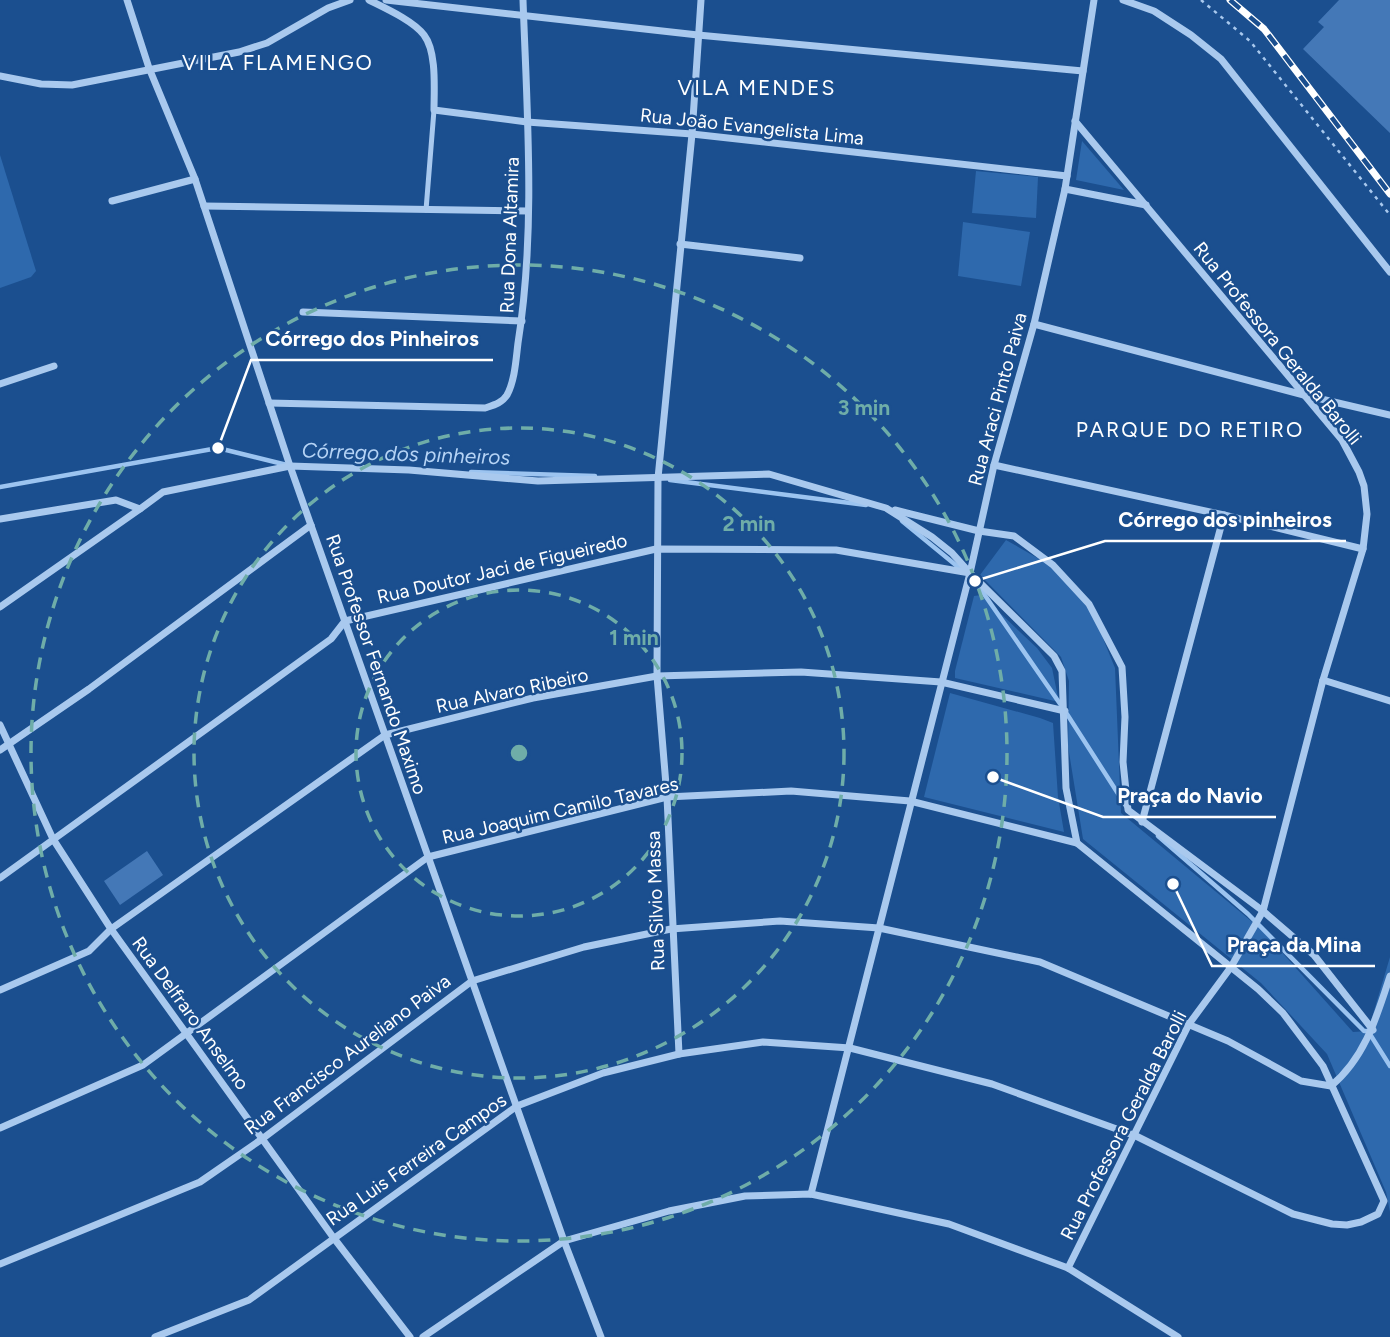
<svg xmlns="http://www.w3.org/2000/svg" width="1390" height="1337" viewBox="0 0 1390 1337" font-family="Figtree,sans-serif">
	<rect width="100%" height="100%" fill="#1b4f8f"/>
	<g fill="#2e69ad">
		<polygon points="1082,141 1124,190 1076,180"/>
		<polygon points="0,155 36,271 31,277 0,288"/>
		<polygon points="976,171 1038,177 1036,218 972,213"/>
		<polygon points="963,222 1030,232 1021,286 958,276"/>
		<polygon points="1006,540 1055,568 1089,604 1115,668 1121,813 1262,930 1353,1032 1368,1031 1390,957 1390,1212 1386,1192 1327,1054 1261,983 1083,839 1068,746 1069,681 1061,657 980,575"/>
		<polygon points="981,595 1037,648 1052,668 1059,702 955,678 955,671 974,596"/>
		<polygon points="950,693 1040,718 1053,723 1058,797 1064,832 924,797"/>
	</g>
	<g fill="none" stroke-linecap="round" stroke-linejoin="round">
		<g stroke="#9cc4f0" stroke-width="4.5">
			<polyline points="471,472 595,476"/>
			<polyline points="670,480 866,505"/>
			<polyline points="0,487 218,448 287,465"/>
			<polyline points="902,521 963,571"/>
			<polyline points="975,581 1065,711 1126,806"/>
			<polyline points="1158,836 1248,914 1364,1031 1368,1031 1390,1066"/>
		</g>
	</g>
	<g fill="#4478b7">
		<polygon points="1339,0 1390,0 1390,133 1303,49 1324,27 1318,22"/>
		<polygon points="147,851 163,875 120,905 104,881"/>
	</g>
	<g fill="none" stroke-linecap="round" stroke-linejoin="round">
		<polyline stroke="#a9c9ee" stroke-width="2.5" stroke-dasharray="3.5 5" stroke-linecap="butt" points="1201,0 1250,41 1390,215"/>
		<polyline stroke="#a9c9ee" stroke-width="5" points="426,210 434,110"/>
		<g stroke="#a9c9ee" stroke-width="7">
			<polyline points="127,0 149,68 195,179 290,466 564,1241 601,1337"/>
			<path d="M369,0c16,8 45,21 55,35 13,17 10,54 10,75l93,12 165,12 375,42"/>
			<polyline points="386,0 698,35 1083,71"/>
			<polyline points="1123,0 1154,11 1191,35 1221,59 1390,272"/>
			<polyline points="0,76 41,84 72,85 239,52 267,43 328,8 350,0"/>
			<polyline points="1065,189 1146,205"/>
			<polyline points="112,201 195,179"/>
			<polyline points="204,206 528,211"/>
			<polyline points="680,244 800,258"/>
			<polyline points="303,312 522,321"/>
			<polyline points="1034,324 1304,395 1390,415"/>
			<polyline points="0,384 54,366"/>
			<path d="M269,403l216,5c9,-3 17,-5 22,-13 8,-15 9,-36 11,-52 18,-113 9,-230 5,-343"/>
			<polyline points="994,465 1224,515 1363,549"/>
			<polyline points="895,510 979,531 1014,536 1053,565 1089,604 1122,667 1125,717 1123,762 1128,810 1263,911 1314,955 1373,1030"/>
			<polyline points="0,519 116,500 140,509 163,492 290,466 409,470 538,481 769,474 886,508 932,537 952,553 970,573 1054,656 1062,671 1066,788 1077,843 1258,989 1283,1013 1323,1066 1384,1201 1378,1214 1361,1222 1347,1225 1332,1224 1293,1214 1136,1136 992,1084 850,1048 763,1042 679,1054 603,1073 517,1106 249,1300 155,1337"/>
			<polyline points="0,607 140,509"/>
			<polyline points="1323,680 1390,701"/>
			<polyline points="0,725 53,839 111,929 333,1237 410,1337"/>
			<polyline points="0,750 89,689 311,525"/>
			<polyline points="1142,822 1224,515"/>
			<polyline points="0,878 331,639 345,621 656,549 836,550 970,573"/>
			<polyline points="0,990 89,951 111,929 385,735 533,698 657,676 801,672 941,682 1065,711"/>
			<polyline points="679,1054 667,797 657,676 658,478 692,134 701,0"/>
			<polyline points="0,1128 143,1065 428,857 667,797 791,791 910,801 1077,843"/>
			<polyline points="811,1194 970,573 994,465 1034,324 1065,189 1094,0"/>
			<path d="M0,1264l200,-82 62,-43 210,-158 112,-34 87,-18 109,-8 99,7 161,34 188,79 73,40 30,5c34,-28 46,-70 59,-110"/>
			<polyline points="1068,1268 1189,1024 1231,967 1263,911 1323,680 1363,549 1367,514 1364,486 1359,472 1342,440 1075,121"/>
			<polyline points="423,1337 564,1241 669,1211 745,1196 811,1194 949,1224 1068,1268 1178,1337"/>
		</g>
		<g stroke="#fff" stroke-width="7">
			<polyline id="rail" points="1230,0 1264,29 1390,194"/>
		</g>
		<use href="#rail" stroke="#1b4f8f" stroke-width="4.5" stroke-dasharray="13" stroke-linecap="butt"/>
	</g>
	<g fill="none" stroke="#6fada8" stroke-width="3.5" stroke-dasharray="12 9">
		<circle cx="519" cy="753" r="163"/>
		<circle cx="519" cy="753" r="325"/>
		<circle cx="519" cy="753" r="488"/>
	</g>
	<g text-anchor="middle" stroke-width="5" stroke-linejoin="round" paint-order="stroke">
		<g font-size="19" fill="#fff" stroke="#1b4f8f">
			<text transform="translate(752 126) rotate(6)" y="7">Rua João Evangelista Lima</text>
			<text transform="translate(509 235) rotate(-88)" y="7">Rua Dona Altamira</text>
			<text transform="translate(1278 343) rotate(51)" y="7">Rua Professora Geralda Barolli</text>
			<text transform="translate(997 399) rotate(-75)" y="7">Rua Araci Pinto Paiva</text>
			<text transform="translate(502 568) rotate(-13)" y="7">Rua Doutor Jaci de Figueiredo</text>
			<text transform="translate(377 664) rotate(71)" y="7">Rua Professor Fernando Maximo</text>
			<text transform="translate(512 690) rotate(-12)" y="7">Rua Alvaro Ribeiro</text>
			<text transform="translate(560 810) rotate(-13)" y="7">Rua Joaquim Camilo Tavares</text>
			<text transform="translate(655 901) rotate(-92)" y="7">Rua Silvio Massa</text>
			<text transform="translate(191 1013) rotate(54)" y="7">Rua Delfraro Anselmo</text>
			<text transform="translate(347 1054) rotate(-37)" y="7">Rua Francisco Aureliano Paiva</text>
			<text transform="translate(1123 1125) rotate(-63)" y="7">Rua Professora Geralda Barolli</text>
			<text transform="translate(416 1159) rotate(-35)" y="7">Rua Luis Ferreira Campos</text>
		</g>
		<g font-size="21" letter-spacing="2" fill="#fff" stroke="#1b4f8f">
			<text x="278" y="70">VILA FLAMENGO</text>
			<text x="757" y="95">VILA MENDES</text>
			<text x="1190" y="437">PARQUE DO RETIRO</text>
		</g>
		<g font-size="21" font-style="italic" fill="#b5d3f5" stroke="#1b4f8f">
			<text transform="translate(406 454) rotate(2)" y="7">Córrego dos pinheiros</text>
		</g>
	</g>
	<circle cx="519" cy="753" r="10" fill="#6fada8" stroke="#1b4f8f" stroke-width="3.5"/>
	<g font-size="21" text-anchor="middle" font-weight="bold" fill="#6fada8" stroke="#1b4f8f" stroke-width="5" stroke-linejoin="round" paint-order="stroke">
		<text x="864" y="415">3 min</text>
		<text x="749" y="531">2 min</text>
		<text x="634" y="645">1 min</text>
	</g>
	<path fill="none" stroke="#fff" stroke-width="2.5" d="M218 448L251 360H493M975 581L1105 541H1346M993 777L1103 817H1276M1173 884L1212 966H1375"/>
	<g fill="#fff" stroke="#1b4f8f" stroke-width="2.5">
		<circle cx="218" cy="448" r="7"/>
		<circle cx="975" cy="581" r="7"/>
		<circle cx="993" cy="777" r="7"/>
		<circle cx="1173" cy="884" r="7"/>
	</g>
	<g font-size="21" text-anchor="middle" font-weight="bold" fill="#fff" stroke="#1b4f8f" stroke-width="5" stroke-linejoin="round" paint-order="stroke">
		<text x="372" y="346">Córrego dos Pinheiros</text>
		<text x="1225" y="527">Córrego dos pinheiros</text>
		<text x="1190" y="803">Praça do Navio</text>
		<text x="1294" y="952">Praça da Mina</text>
	</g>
</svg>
